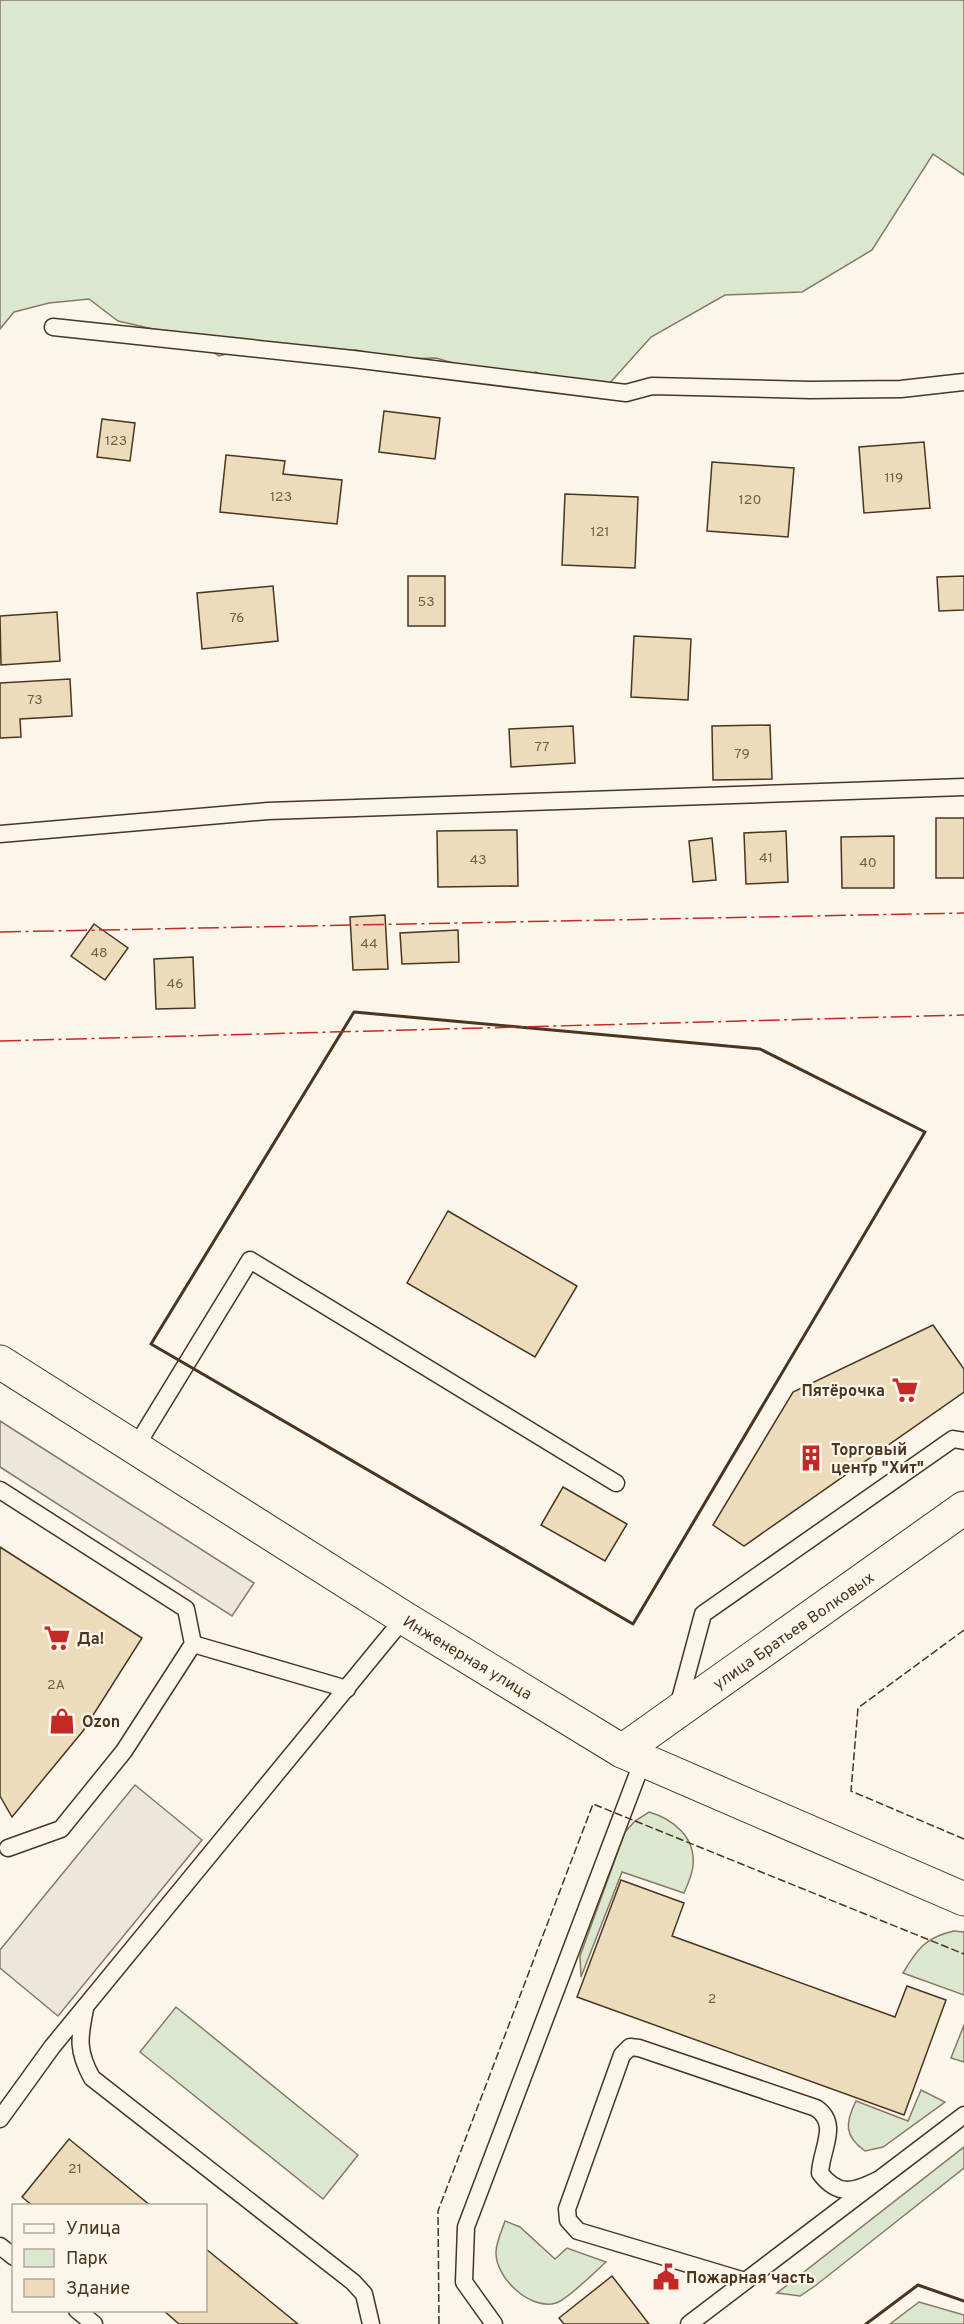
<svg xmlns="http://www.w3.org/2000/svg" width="964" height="2324" viewBox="0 0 964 2324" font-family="Overpass,sans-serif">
	<rect width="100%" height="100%" fill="#fbf6e9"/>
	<g fill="#dce7d0" stroke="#887966" stroke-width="1.5">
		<polygon points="0,0 964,0 964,175 933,154 872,250 802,292 725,295 651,337 608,385 574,392 536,372 500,381 474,369 436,358 400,359 356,350 287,358 249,348 219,356 188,337 118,321 89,299 49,303 14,312 0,329"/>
		<path d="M649,1812c24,7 47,25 44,54 -1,9 -5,18 -9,27l-62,-21 -41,105 -1,-21 45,-124 10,-11z"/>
		<path d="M954,1931l10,1v63l-61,-22c14,-24 23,-36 51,-42z"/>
		<polygon points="176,2007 358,2155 323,2199 140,2052"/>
		<polygon points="964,2025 964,2062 951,2058"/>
		<path d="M921,2090l24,12 -62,45 -18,4c-21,-15 -20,-28 -9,-50l52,20z"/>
		<polygon points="964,2147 964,2168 815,2286 800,2296 777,2293"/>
		<path d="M505,2221l15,6 35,32 12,-11 39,14c-11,10 -38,37 -50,41 -25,8 -61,-25 -60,-51 0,-9 6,-22 9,-31z"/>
		<polygon points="919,2302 964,2315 964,2324 890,2324"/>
	</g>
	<g fill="#ede7d9" stroke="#887966" stroke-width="1.5">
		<polygon points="0,1421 254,1583 232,1616 0,1467"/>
		<polygon points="135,1785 202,1840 58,2016 0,1968 0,1950"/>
	</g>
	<g fill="#ecdcbc" stroke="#4a3520" stroke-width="1.5">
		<polygon points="384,411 440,418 435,459 379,452"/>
		<polygon points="102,419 135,423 130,461 97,457"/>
		<polygon points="924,442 930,508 864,513 859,447"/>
		<polygon points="226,455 285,461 283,474 342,480 337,524 220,512"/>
		<polygon points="712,462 794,468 788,537 707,531"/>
		<polygon points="565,494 638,497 635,568 562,565"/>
		<rect x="408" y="576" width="37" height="50"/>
		<polygon points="964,576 964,610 939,611 937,577"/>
		<polygon points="273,586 278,641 202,649 197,593"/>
		<polygon points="57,612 60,661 1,665 0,616"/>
		<polygon points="634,636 691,639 688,700 631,697"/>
		<polygon points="70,679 72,716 20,719 21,737 0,738 0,683"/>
		<polygon points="770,725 772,779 713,780 712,726"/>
		<polygon points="573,726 575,763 511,767 509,729"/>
		<rect x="936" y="818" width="28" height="60"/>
		<polygon points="517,830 518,886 438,887 437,831"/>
		<polygon points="786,831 788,882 746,884 744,833"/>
		<polygon points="894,836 894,888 842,888 841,837"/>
		<polygon points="712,838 716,880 693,882 689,841"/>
		<polygon points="385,915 388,969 353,970 350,917"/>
		<polygon points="94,924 128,948 105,980 71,956"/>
		<polygon points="458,930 459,962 402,964 400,933"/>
		<polygon points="193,957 195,1008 156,1009 154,959"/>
		<polygon points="448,1211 577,1286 535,1357 407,1283"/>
		<polygon points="933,1325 964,1369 964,1392 744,1546 713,1525 793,1392"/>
		<polygon points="563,1487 627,1524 605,1561 541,1525"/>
		<polygon points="0,1547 142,1638 83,1731 12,1817 0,1796"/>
		<polygon points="621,1880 684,1903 672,1936 895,2017 907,1986 946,2000 904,2115 577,1997"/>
		<polygon points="69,2139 151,2206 33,2206 22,2197"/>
		<polygon points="206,2249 298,2324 179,2324 163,2310 206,2310"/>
		<polygon points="612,2276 649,2324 564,2324 559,2318"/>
	</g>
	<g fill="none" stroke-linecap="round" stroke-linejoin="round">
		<g stroke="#4a3520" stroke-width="19">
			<g id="lane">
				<polyline points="53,327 353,359 626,393 652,386 810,390 901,389 964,382"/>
				<polyline points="0,834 268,811 964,787"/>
				<polyline points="135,1448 250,1260 616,1483"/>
				<polyline points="0,1490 186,1609 193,1644 124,1751 61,1829 8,1848"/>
				<polyline points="193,1644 347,1689"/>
				<polyline points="678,1707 703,1614 953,1439 964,1441"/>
				<path d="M85,2009c-6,29 -8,42 7,69l261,204 11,12 7,30"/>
				<polyline points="0,2119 52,2047 404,1618"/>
				<polyline points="0,2246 14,2257"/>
				<path d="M745,2281l-167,-50 -10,-11 -1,-11 55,-154 8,-8 9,1 177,60c24,16 5,41 4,65 18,24 34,19 58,7"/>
				<polyline points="77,2310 94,2324"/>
				<polyline points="494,2324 464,2282 466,2227 643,1760"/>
				<polyline points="689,2324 964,2115"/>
			</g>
		</g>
		<g stroke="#4a3520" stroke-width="35">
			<g id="secondary">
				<polyline points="0,1362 404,1618 622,1751 964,1899"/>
				<polyline points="622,1751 964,1508"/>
			</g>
		</g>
		<use href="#lane" stroke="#fbf6e9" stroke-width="16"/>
		<use href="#secondary" stroke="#fbf6e9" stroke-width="33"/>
		<g stroke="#4a3520" stroke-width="1.5" stroke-dasharray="8 3" stroke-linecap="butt">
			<polyline points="964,1630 858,1708 851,1791 964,1839"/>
			<polyline points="439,2324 438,2211 593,1804 964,1954"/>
		</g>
		<g stroke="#4a3520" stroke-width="3">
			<polygon points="354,1012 760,1049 925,1132 633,1624 151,1344"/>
			<polyline points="866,2324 918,2285 964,2301"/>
		</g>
		<g stroke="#c62828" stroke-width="1.5" stroke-dasharray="21 4.5 3 4.5" stroke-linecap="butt">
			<polyline points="0,932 964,913"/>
			<polyline points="0,1041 964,1015"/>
		</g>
	</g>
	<defs>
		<g id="supermarket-bare" transform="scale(2.07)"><path d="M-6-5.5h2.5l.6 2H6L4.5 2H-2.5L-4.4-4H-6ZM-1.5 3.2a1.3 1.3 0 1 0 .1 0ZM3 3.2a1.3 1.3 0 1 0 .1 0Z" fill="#c62828" stroke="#fbf6e9" stroke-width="2.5" paint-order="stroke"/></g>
		<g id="building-bare" transform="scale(2.07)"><path d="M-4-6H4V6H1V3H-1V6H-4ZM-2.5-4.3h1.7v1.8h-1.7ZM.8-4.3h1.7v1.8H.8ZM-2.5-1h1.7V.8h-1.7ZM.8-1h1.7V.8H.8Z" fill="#c62828" stroke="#fbf6e9" stroke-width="2.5" paint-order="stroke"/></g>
		<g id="shop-bare" transform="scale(2.07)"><path d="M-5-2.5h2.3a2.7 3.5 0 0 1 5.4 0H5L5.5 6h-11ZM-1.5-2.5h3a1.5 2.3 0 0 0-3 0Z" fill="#c62828" stroke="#fbf6e9" stroke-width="2.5" paint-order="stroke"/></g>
		<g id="civic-bare" transform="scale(2.07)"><path d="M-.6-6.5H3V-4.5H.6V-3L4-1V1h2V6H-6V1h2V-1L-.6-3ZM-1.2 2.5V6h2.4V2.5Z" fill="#c62828" stroke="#fbf6e9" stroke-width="2.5" paint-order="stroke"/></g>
	</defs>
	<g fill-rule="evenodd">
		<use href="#supermarket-bare" x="905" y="1390"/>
		<use href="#building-bare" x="811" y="1458"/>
		<use href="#supermarket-bare" x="57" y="1638"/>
		<use href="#shop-bare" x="62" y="1721"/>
		<use href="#civic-bare" x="666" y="2277"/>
	</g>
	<g text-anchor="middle" stroke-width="4.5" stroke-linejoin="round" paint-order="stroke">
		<g font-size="14" fill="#725f47">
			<text x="116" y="445">123</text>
			<text x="894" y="482">119</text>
			<text x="281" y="501">123</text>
			<text x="750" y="504">120</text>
			<text x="600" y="536">121</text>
			<text x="426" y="606">53</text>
			<text x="237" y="622">76</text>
			<text x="35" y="704">73</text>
			<text x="542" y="751">77</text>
			<text x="742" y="758">79</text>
			<text x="766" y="862">41</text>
			<text x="478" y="864">43</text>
			<text x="868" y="867">40</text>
			<text x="369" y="948">44</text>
			<text x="99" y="957">48</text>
			<text x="175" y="988">46</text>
			<text x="56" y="1689">2А</text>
			<text x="712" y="2003">2</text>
			<text x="75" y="2173">21</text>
		</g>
		<g font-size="16" font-weight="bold" fill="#4a3520" stroke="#fbf6e9" text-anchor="start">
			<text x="885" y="1396" text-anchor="end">Пятёрочка</text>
			<text x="831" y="1455">Торговый<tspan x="831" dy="18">центр "Хит"</tspan></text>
			<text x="77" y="1644">Да!</text>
			<text x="82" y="1727">Ozon</text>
			<text x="686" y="2283">Пожарная часть</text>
		</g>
		<g font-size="16" fill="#4a3520" stroke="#fbf6e9">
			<text transform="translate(793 1630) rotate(-35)" y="6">улица Братьев Волковых</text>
			<text transform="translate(468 1657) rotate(31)" y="6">Инженерная улица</text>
		</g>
	</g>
	<rect x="12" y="2204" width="195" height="108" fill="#fbf6e9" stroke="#b4a999" stroke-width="1.5"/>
	<rect x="24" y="2224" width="30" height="9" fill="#fbf6e9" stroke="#b4a999" stroke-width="1.5"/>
	<text x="66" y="2234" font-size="18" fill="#4a3520">Улица</text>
	<rect x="24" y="2249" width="30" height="18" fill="#dce7d0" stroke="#b4a999" stroke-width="1.5"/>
	<text x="66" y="2264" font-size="18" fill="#4a3520">Парк</text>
	<rect x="24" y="2279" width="30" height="18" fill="#ecdcbc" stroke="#b4a999" stroke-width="1.5"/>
	<text x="66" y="2294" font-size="18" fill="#4a3520">Здание</text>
</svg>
